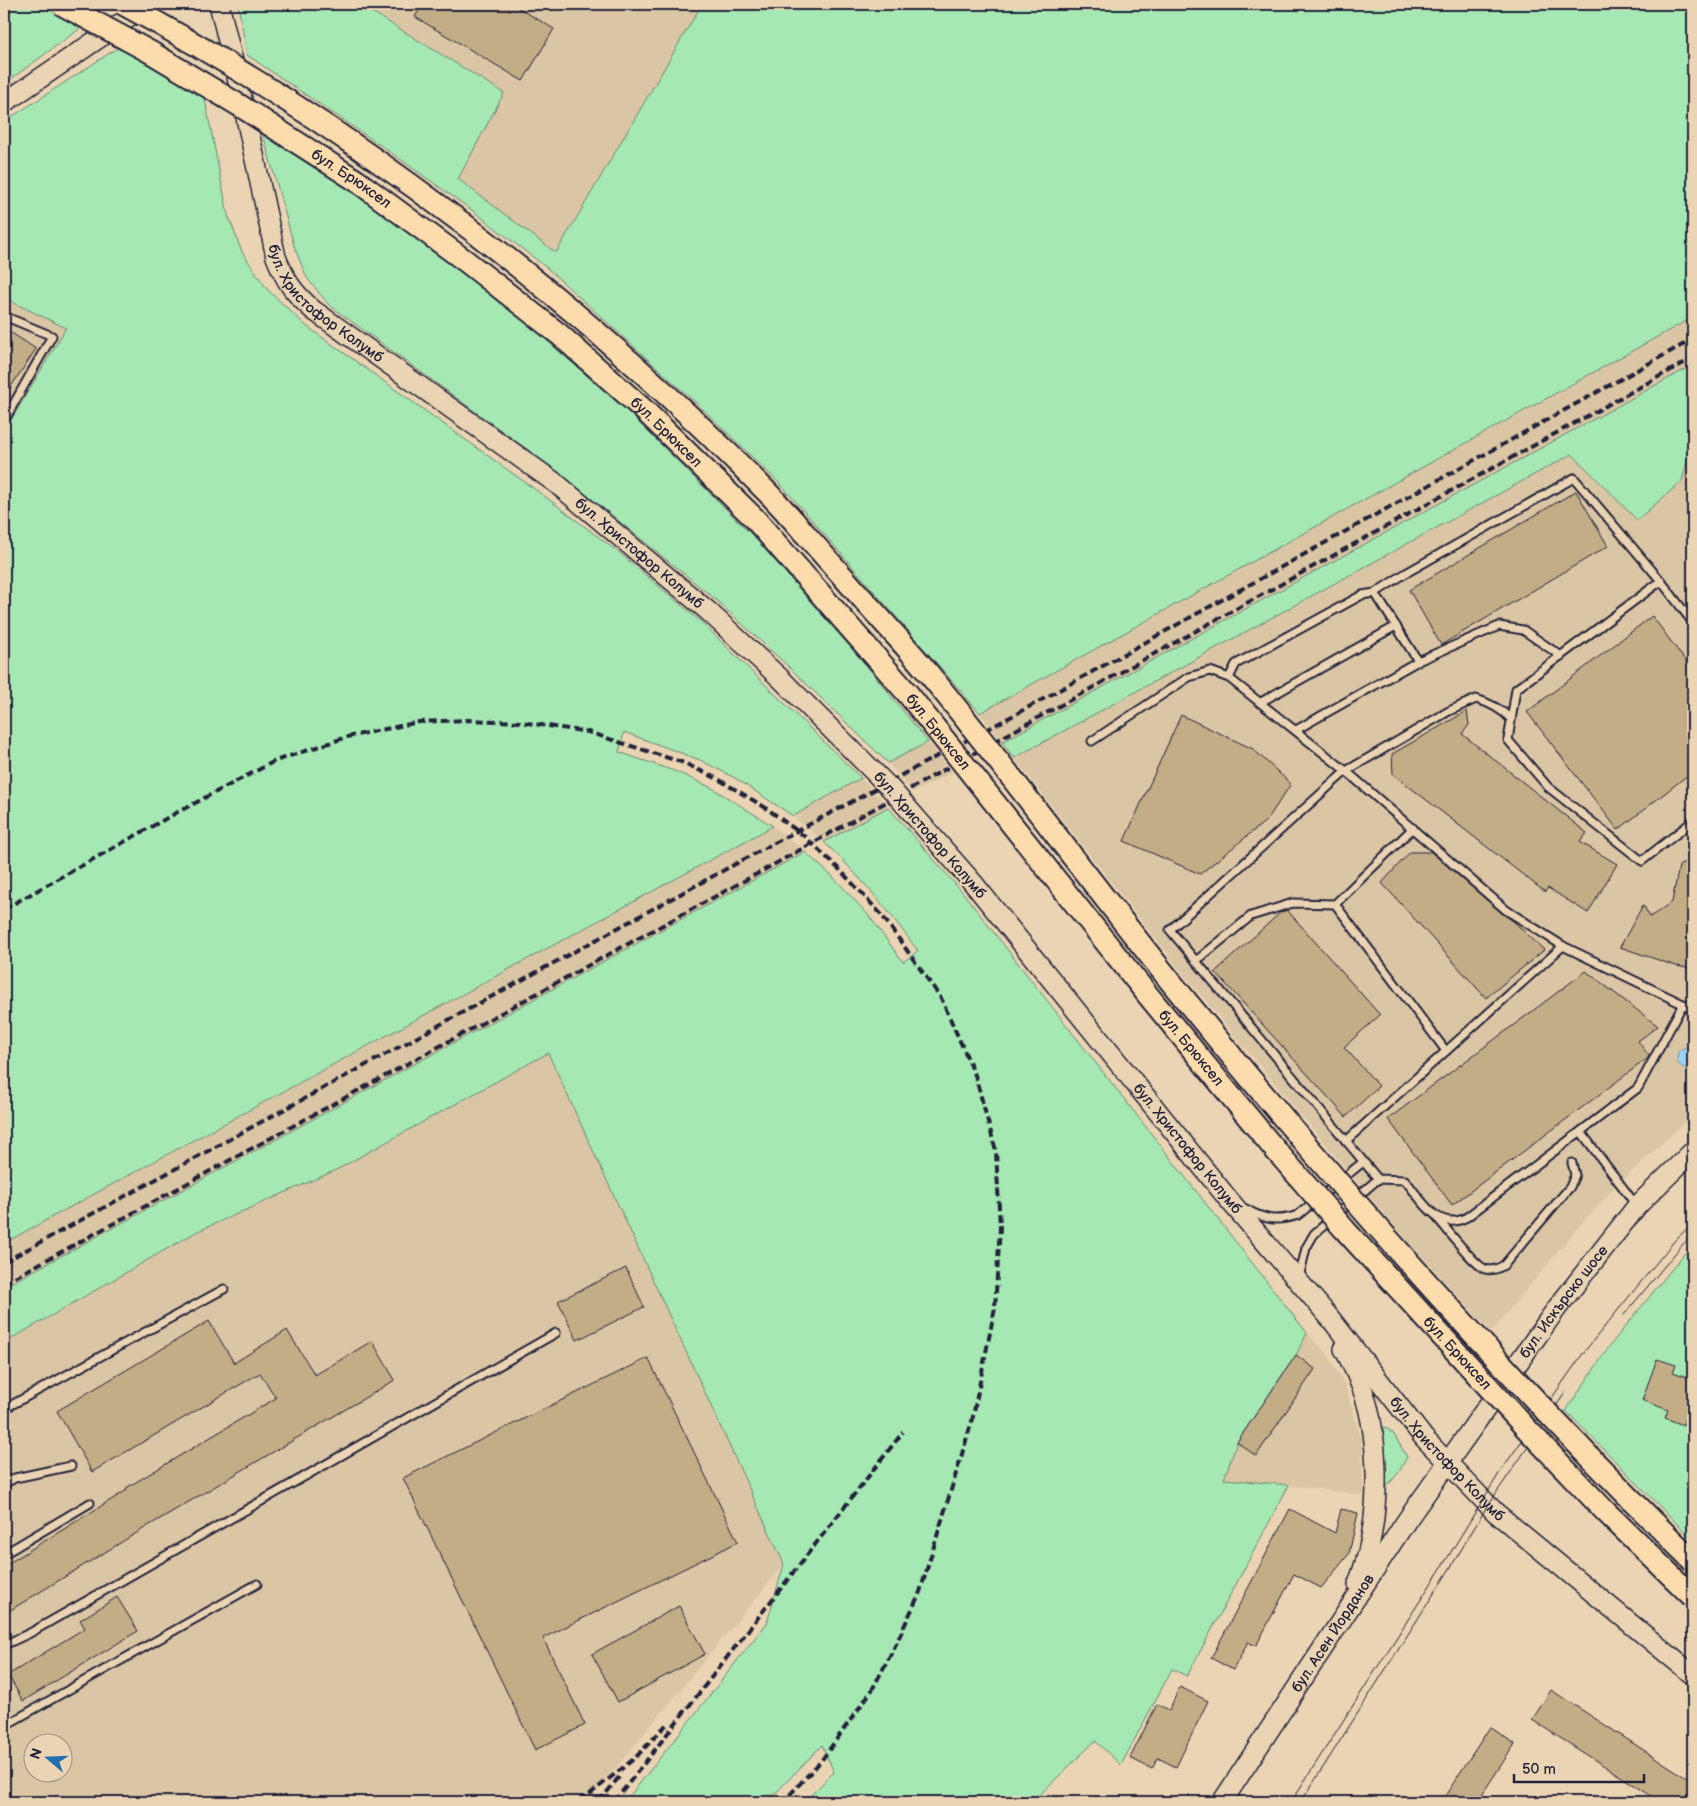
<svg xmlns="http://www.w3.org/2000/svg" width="1697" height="1806" viewBox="0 0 1697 1806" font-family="'Balsamiq Sans',sans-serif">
	<rect width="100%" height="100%" fill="#ead4b3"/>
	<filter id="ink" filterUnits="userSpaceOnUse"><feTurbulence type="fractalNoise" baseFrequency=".02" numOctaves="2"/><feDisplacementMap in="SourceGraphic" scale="10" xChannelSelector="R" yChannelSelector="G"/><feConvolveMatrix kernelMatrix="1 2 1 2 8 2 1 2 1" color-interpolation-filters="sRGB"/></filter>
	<g filter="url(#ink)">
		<g fill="#dac5a4" fill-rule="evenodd">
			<polygon points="261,4 702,4 556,254 458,179"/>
			<polygon points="4,298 67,328 4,432"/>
			<polygon points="1693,317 1693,365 1002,742 980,713"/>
			<polygon points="1693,439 1693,1115 1619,1183 1579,1226 1491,1332 1395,1227 1183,974 1014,758 1572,454 1682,481"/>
			<polygon points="928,742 952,772 914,792 888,763"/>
			<polygon points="861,778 888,807 824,842 793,816"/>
			<polygon points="773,826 805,852 4,1287 4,1243"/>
			<path d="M548,1053l236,511 -196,238h-584v-459l192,-111 138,-61zM32,1744h30v30h-30z"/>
			<polygon points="1307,1333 1328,1355 1345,1385 1362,1442 1363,1495 1289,1485 1224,1479 1237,1442 1296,1355"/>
		</g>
		<g fill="#a6e8b3" stroke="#648577">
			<polygon points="4,4 38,4 82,27 4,84"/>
			<polygon points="238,4 359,4 504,93 458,179 556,253 702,4 1693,4 1693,317 980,713 784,488 704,410 547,268 473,211 383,147 247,55"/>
			<polygon points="119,47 204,95 228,215 242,252 267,289 305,325 547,498 622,555 700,621 861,778 793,816 735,778 700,760 624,732 619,752 677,772 712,788 773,826 4,1243 4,432 66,328 4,298 4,122"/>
			<polygon points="262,131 379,210 498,298 625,409 754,537 871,671 928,742 888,763 790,668 715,599 561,474 329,305 307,278 295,249"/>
			<polygon points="1693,365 1693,438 1682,481 1637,520 1572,454 1014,758 1002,742"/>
			<path d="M888,807l75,86 344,440 -11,22 -59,87 -13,37 65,6 -102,191 -15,-7 -51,96 -26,-24 -63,61h-228l30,-30 -12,-27 -55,57h-142l142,-179 17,-59 -236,-511 -214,118 -138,61 -192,111v-56l801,-435 30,27 34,37 34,46 15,-11c-28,-39 -59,-76 -94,-109z"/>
			<polygon points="1693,1246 1693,1310 1687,1315 1693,1324 1693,1540 1566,1411 1608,1348 1684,1254"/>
			<polygon points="1380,1424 1393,1433 1407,1457 1399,1472 1384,1490"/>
		</g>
		<path fill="#9bd4fb" stroke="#6b8dae" d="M1686,1047l7,2v17c-7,4 -12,2 -16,-5l1,-9z"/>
		<g fill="#c2ad87" stroke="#22223b">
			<polygon points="422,4 512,4 554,29 523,81 415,17"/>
			<polygon points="4,328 36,349 4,397"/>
			<polygon points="1576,491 1608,546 1441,645 1409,590"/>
			<polygon points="1652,616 1693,671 1693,771 1618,830 1527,712"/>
			<polygon points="1467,711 1469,725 1462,734 1587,833 1580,842 1617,864 1588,913 1548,888 1545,892 1393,774 1392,754"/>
			<polygon points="1181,715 1253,749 1291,784 1267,820 1200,874 1124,841"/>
			<polygon points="1410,852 1431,852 1503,914 1513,921 1544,950 1486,998 1382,883"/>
			<polygon points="1693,856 1693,969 1676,966 1620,947 1643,905 1650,917 1672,902 1679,866"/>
			<polygon points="1287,910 1380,1015 1344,1047 1379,1086 1346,1117 1215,972 1281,912"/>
			<polygon points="1586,971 1658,1026 1638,1041 1649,1056 1648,1058 1452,1205 1388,1119"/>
			<polygon points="626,1268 644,1307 577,1340 558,1301"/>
			<polygon points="209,1321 234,1363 287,1330 315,1375 372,1341 395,1380 148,1526 4,1614 4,1566 127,1490 126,1488 276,1398 260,1373 92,1472 57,1411"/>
			<polygon points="1296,1355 1315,1369 1256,1456 1237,1442"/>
			<polygon points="648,1358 738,1542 543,1638 585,1725 535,1750 403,1478"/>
			<polygon points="1657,1359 1676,1365 1673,1372 1693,1379 1693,1398 1683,1425 1665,1418 1668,1410 1642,1400"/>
			<polygon points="1290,1509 1335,1533 1341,1509 1358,1513 1349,1554 1321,1588 1294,1574 1256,1646 1248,1642 1233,1670 1211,1658"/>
			<polygon points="117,1597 138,1631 23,1701 8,1675 85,1628 80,1620"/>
			<polygon points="679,1606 705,1654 618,1702 592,1654"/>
			<polygon points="1180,1687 1208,1701 1176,1767 1158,1758 1152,1769 1130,1758 1157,1704 1169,1710"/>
			<polygon points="1551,1690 1693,1782 1693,1802 1661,1802 1532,1720"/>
			<polygon points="1490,1727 1515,1744 1477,1802 1441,1802"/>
		</g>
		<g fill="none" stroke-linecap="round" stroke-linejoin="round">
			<g stroke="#22223b" stroke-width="11">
				<g id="lane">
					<polyline points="4,316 52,336 4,421"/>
					<polyline points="1693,623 1661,581 1516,689 1508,740 1548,787 1642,861 1693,821"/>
					<polyline points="1418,661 1499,626 1523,630 1561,656"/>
					<polyline points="1229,678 1236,664 1362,595 1375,593 1406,573 1574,478 1661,581"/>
					<polyline points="1261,702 1396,626"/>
					<path d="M1511,719c-10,-10 -21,-16 -35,-20l-27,12 -103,60 -176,159 208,249 27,1c16,19 33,53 62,37l171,-129 45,-84"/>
					<polyline points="1296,730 1418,661 1375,593"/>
					<polyline points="1092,741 1189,677 1210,671 1229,678 1346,771 1506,910 1563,946 1693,1009"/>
					<polyline points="1335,904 1446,1051"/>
					<polyline points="1196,961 1251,916 1293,903 1335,904 1413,828"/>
					<polyline points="1581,1132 1636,1205"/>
					<polyline points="1346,1141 1563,946"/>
					<path d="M1246,1209c19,11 31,13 52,6l65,-53"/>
					<path d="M1438,1219c10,11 35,45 47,50 7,2 13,0 19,-4l66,-78 5,-12 -3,-12"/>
					<polyline points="1299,1278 1306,1248 1314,1234 1378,1179"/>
					<polyline points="4,1409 224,1289"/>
					<polyline points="4,1484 15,1478 71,1466"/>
					<polyline points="4,1554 90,1503"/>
					<polyline points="4,1645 30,1633 556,1333"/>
					<polyline points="4,1726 257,1584"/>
				</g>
			</g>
			<g stroke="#22223b" stroke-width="22">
				<g id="secondary">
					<path id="s1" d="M219,4l21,86 36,167c10,25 17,35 37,53l244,174 151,127 72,67"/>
					<polyline points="4,103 149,4"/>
					<path id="s2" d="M974,884l255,316 101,118 94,120 71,74 198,163"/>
					<path d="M1344,1349c6,11 12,23 16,34 19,46 20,116 9,164 -2,12 -7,25 -11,37"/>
					<path id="s3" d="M1222,1802l185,-282 150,-212 80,-102 56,-55"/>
				</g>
			</g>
			<use href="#lane" stroke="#ead4b3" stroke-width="7"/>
			<use href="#secondary" stroke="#ead4b3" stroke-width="19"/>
			<g stroke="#22223b" stroke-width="1">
				<polyline points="1624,1315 1682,1245 1693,1235"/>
				<polyline points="1291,1802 1443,1565 1500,1472 1584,1352 1675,1240 1693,1223"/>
				<polyline points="1301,1802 1449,1570 1488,1505 1565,1393"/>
			</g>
			<g stroke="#22223b" stroke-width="4" stroke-dasharray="8 4" stroke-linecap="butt">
				<polyline points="4,909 176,813 275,761 347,737 419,722 468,720 521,722 588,732 684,763 718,779 766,808 804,836 840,870 881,914 941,998 975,1075 996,1151 1000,1227 995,1308 972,1421 920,1592 895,1646 872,1690 821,1761 783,1802"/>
				<polyline points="4,1262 750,856 1016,714 1693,339"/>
				<polyline points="4,1283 764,870 1021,727 1693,358"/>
				<polyline points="580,1802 635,1758 667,1724"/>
				<polyline points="599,1802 619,1777"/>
				<polyline points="614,1802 903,1432"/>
			</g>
			<g stroke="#22223b" stroke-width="22" stroke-linecap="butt">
				<polyline id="secondary-bridge" points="780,678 891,789 974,884"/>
			</g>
			<g stroke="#22223b" stroke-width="25" stroke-linecap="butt">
				<g id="primary-bridge">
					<path id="s4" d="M61,4l91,49 90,54 115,74 110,81 93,73 84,75 110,108 154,176 239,300 125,152 73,84 180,197 80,84 88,86"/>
					<path d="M123,4c239,128 459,299 648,492 23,24 44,50 67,75 32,37 66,72 96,109 90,110 173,225 263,334 156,191 321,375 496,547"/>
				</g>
			</g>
			<use href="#secondary-bridge" stroke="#ead4b3" stroke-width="19"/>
			<use href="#primary-bridge" stroke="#fcdcac" stroke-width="21"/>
		</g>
	</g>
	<g text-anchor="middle" stroke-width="4" stroke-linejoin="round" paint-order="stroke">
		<g font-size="15" fill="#22223b" stroke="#ead4b3">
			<text dy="5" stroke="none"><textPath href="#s4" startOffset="339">бул. Брюксел</textPath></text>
			<text dy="5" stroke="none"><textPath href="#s1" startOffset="328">бул. Христофор Колумб</textPath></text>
			<text dy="5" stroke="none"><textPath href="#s4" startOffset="744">бул. Брюксел</textPath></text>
			<text dy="5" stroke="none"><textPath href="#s1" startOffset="732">бул. Христофор Колумб</textPath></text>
			<text dy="5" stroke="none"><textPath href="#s4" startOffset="1149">бул. Брюксел</textPath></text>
			<text transform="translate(930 835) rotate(49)" y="5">бул. Христофор Колумб</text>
			<text dy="5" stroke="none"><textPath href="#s4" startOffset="1554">бул. Брюксел</textPath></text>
			<text dy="5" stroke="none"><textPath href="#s2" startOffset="340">бул. Христофор Колумб</textPath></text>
			<text dy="5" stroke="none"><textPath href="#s3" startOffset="606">бул. Искърско шосе</textPath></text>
			<text dy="5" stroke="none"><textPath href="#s4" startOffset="1959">бул. Брюксел</textPath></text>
			<text dy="5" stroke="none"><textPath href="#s2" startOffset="745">бул. Христофор Колумб</textPath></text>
			<text dy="5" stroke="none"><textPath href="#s3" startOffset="202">бул. Асен Йорданов</textPath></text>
		</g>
	</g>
	<rect width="1697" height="1806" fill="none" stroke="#ead4b3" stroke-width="20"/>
	<rect x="10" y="10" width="1677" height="1786" fill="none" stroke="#22223b" stroke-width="2" filter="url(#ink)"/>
	<g transform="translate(48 1758) rotate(289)"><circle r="24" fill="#ead4b3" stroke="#9a8d83"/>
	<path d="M0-4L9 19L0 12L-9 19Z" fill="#1f6fb2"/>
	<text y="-8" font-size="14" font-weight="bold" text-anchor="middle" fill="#22223b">N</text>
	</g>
	<path d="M1514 1774v8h130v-8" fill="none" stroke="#22223b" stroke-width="2.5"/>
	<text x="1522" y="1774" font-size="15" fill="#22223b" stroke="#ead4b3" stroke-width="4" paint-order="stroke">50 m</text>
</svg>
